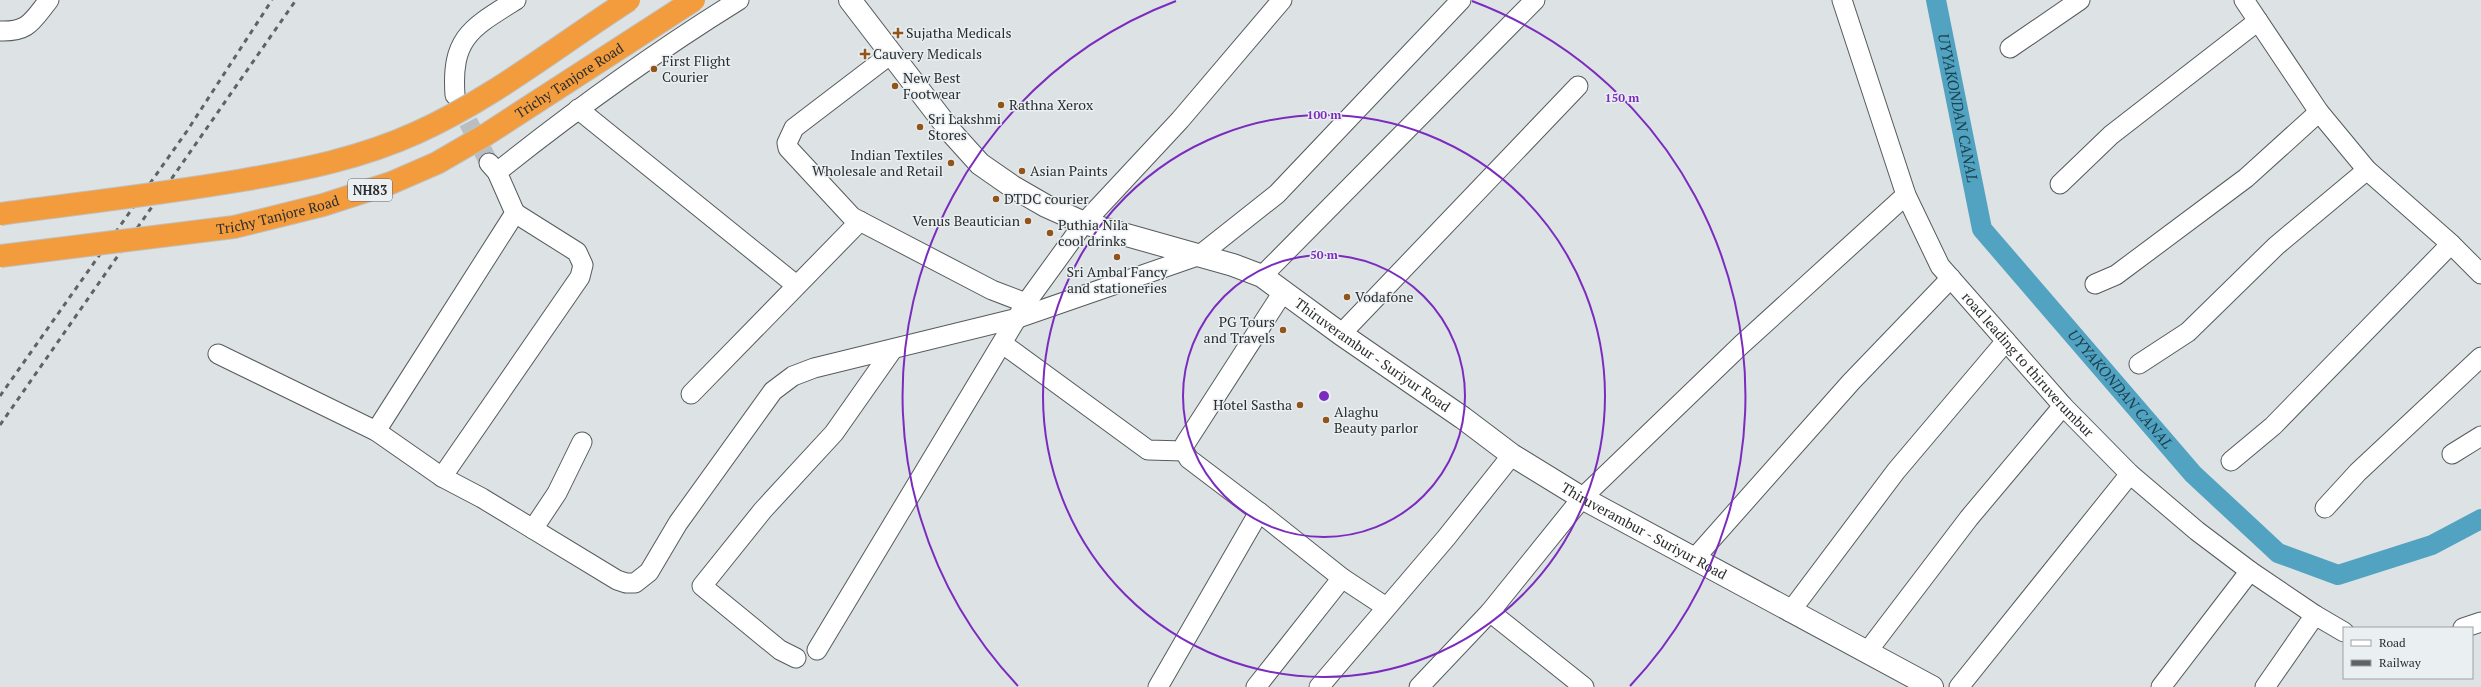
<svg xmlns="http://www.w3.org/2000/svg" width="2481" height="687" viewBox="0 0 2481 687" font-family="'PT Serif',serif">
	<rect width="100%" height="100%" fill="#dde2e4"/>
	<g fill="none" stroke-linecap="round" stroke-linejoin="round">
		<path stroke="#51a3c1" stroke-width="20" id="s1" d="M1936,0l46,229 211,245 85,79 60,22 94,-30 49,-26"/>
		<polyline stroke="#b9bec0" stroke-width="19" stroke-dasharray="19 10" stroke-linecap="butt" points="455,96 489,163"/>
		<g stroke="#565b5d" stroke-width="21">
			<g id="minor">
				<path id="s2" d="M1842,0l64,195 34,71 123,140 67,68 67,57 53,40 65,44 29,17"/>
				<polyline points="2244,0 2319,112 2367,170 2451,244 2481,274"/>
				<path d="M0,31c29,1 32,-10 49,-31"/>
				<polyline points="2010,48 2080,0"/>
				<polyline points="891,54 794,128 787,143 788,148 852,217 992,290 1026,303"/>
				<path d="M455,95c-4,-57 16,-67 61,-95"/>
				<polyline points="578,109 796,285"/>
				<path d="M497,172c78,-62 158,-120 242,-172"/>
				<polyline points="2060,184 2111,135 2258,21"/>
				<polyline points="1262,276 1535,0"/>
				<polyline points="2095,284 2116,275 2246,178 2319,112"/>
				<polyline points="1341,334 1578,86"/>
				<polyline points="1003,344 1148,450 1184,451"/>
				<polyline points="218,354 376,431 442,477 482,498 617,580 626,583 635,583 649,572 678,523 773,391 793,376 814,368 1018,318 1200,255 1277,194 1461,0"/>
				<polyline points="2139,364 2188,332 2276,246 2367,170"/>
				<polyline points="691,394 860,221"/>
				<polyline points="376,431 515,213 497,172 489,163"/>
				<polyline points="2452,454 2481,436"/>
				<polyline points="2231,461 2273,426 2451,244"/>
				<polyline points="442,477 580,277 583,265 577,252 515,213"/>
				<polyline points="2325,508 2358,472 2481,357"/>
				<polyline points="1259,512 1342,578 1386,607"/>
				<polyline points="533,529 557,493 582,442"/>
				<polyline points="1694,559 1851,382 1951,278"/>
				<polyline points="1790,612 1896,471 2006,341"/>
				<polyline points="2463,628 2481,622"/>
				<polyline points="817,650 1026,303 1084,223 1180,120 1282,0"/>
				<polyline points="1867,652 1969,518 2063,406"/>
				<polyline points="796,658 780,650 702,586 763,510 834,433 893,349"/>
				<polyline points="1158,687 1259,512 1189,459 1184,451 1185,444 1283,292"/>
				<polyline points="1256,687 1342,578"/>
				<polyline points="1319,687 1446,538 1512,455"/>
				<polyline points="1419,687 1490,612"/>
				<polyline points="1584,687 1490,612 1582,498 1741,345 1906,195"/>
				<polyline points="1959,687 2130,474"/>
				<polyline points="2161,687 2250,571"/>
				<polyline points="2265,687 2315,615"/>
			</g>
		</g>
		<g stroke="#565b5d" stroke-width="24">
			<g id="secondary">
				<path id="s3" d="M850,0l102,133 28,31 33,23 33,19 38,17 149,42 29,11 79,58 122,84 49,37 70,43 350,189"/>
			</g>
		</g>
		<use href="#minor" stroke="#fff" stroke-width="19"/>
		<use href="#secondary" stroke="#fff" stroke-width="22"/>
		<g stroke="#606364" stroke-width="3" stroke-dasharray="5 5" stroke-linecap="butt">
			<polyline points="0,396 187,131 272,0"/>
			<polyline points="0,425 296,0"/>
		</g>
		<g stroke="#bfc0c0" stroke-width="24" stroke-linecap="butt">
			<g id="trunk-bridge">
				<path d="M0,214c81,-11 162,-20 243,-34 59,-10 118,-22 173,-47 76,-34 143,-88 213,-133"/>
				<path id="s4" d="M0,256l234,-29 89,-22 68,-22 46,-20 50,-29 207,-134"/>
			</g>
		</g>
		<use href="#trunk-bridge" stroke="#f39c3e" stroke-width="22"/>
	</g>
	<g fill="none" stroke="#7b2cbf" stroke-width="2">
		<circle cx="1324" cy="396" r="141"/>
		<circle cx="1324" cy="396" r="281"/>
		<path d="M1018 686A422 422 0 0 1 1176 1M1472 1A422 422 0 0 1 1630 686"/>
	</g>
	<g fill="#93541b" stroke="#eaeff1" stroke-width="1.5">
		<path d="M896 27h4v4h4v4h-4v4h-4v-4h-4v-4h4z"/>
		<path d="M863 48h4v4h4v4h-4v4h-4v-4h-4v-4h4z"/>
		<circle cx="654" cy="69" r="4"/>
		<circle cx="895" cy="86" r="4"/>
		<circle cx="1001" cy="105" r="4"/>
		<circle cx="920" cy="127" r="4"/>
		<circle cx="951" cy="163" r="4"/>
		<circle cx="1022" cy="171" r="4"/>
		<circle cx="996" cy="199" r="4"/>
		<circle cx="1028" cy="221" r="4"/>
		<circle cx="1050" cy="233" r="4"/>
		<circle cx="1117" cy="257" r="4"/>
		<circle cx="1347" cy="297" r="4"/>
		<circle cx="1283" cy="330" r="4"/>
		<circle cx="1300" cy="405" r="4"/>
		<circle cx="1326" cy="420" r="4"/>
	</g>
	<g text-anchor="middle" stroke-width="3" stroke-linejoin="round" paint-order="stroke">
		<rect fill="#eaeff1" stroke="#646768" stroke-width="1" x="348" y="179" width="44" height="22" rx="3"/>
		<g font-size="13" font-weight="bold" fill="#2b2d2e">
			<text x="370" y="195">NH83</text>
		</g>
		<g font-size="14" fill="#2b2d2e" stroke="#eaeff1" text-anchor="start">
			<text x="906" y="38">Sujatha Medicals</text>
			<text x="873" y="59">Cauvery Medicals</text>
			<text x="662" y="66">First Flight<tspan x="662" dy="16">Courier</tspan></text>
			<text x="903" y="83">New Best<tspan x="903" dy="16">Footwear</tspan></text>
			<text x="1009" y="110">Rathna Xerox</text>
			<text x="928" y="124">Sri Lakshmi<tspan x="928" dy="16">Stores</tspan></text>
			<text x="943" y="160" text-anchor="end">Indian Textiles<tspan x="943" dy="16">Wholesale and Retail</tspan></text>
			<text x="1030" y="176">Asian Paints</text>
			<text x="1004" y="204">DTDC courier</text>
			<text x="1020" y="226" text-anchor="end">Venus Beautician</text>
			<text x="1058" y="230">Puthia Nila<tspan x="1058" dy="16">cool drinks</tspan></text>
			<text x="1117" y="277" text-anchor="middle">Sri Ambal Fancy<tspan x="1117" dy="16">and stationeries</tspan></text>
			<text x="1355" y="302">Vodafone</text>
			<text x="1275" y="327" text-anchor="end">PG Tours<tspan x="1275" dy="16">and Travels</tspan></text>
			<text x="1292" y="410" text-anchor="end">Hotel Sastha</text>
			<text x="1334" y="417">Alaghu<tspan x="1334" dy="16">Beauty parlor</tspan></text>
		</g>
		<g font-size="14" fill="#2b2d2e" stroke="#eaeff1">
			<text dy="5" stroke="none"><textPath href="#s4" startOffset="605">Trichy Tanjore Road</textPath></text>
			<text dy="5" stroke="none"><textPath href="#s4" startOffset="281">Trichy Tanjore Road</textPath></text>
			<text dy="5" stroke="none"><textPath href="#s3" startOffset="651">Thiruverambur - Suriyur Road</textPath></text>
			<text dy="5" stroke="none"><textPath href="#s2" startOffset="416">road leading to thiruverumbur</textPath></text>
			<text dy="5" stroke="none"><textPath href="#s3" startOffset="975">Thiruverambur - Suriyur Road</textPath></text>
		</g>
		<g font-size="15" font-style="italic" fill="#1c414e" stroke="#eaeff1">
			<text dy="5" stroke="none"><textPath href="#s1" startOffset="110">UYYAKONDAN CANAL</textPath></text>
			<text dy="5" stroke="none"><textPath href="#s1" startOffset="445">UYYAKONDAN CANAL</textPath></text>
		</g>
	</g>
	<circle cx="1324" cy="396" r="6" fill="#7b2cbf" stroke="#eaeff1" stroke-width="2"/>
	<g font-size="12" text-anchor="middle" font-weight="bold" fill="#7b2cbf" stroke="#eaeff1" stroke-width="3" stroke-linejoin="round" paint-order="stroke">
		<text x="1622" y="102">150 m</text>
		<text x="1324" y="119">100 m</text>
		<text x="1324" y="259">50 m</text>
	</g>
	<rect x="2343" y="627" width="130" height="52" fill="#eaeff1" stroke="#9ea1a3"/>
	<rect x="2351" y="640" width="20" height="6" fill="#ffffff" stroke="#9ea1a3"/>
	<text x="2379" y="647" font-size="12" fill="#2b2d2e">Road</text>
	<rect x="2351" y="660" width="20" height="6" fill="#606364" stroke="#9ea1a3"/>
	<text x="2379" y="667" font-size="12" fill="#2b2d2e">Railway</text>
</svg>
